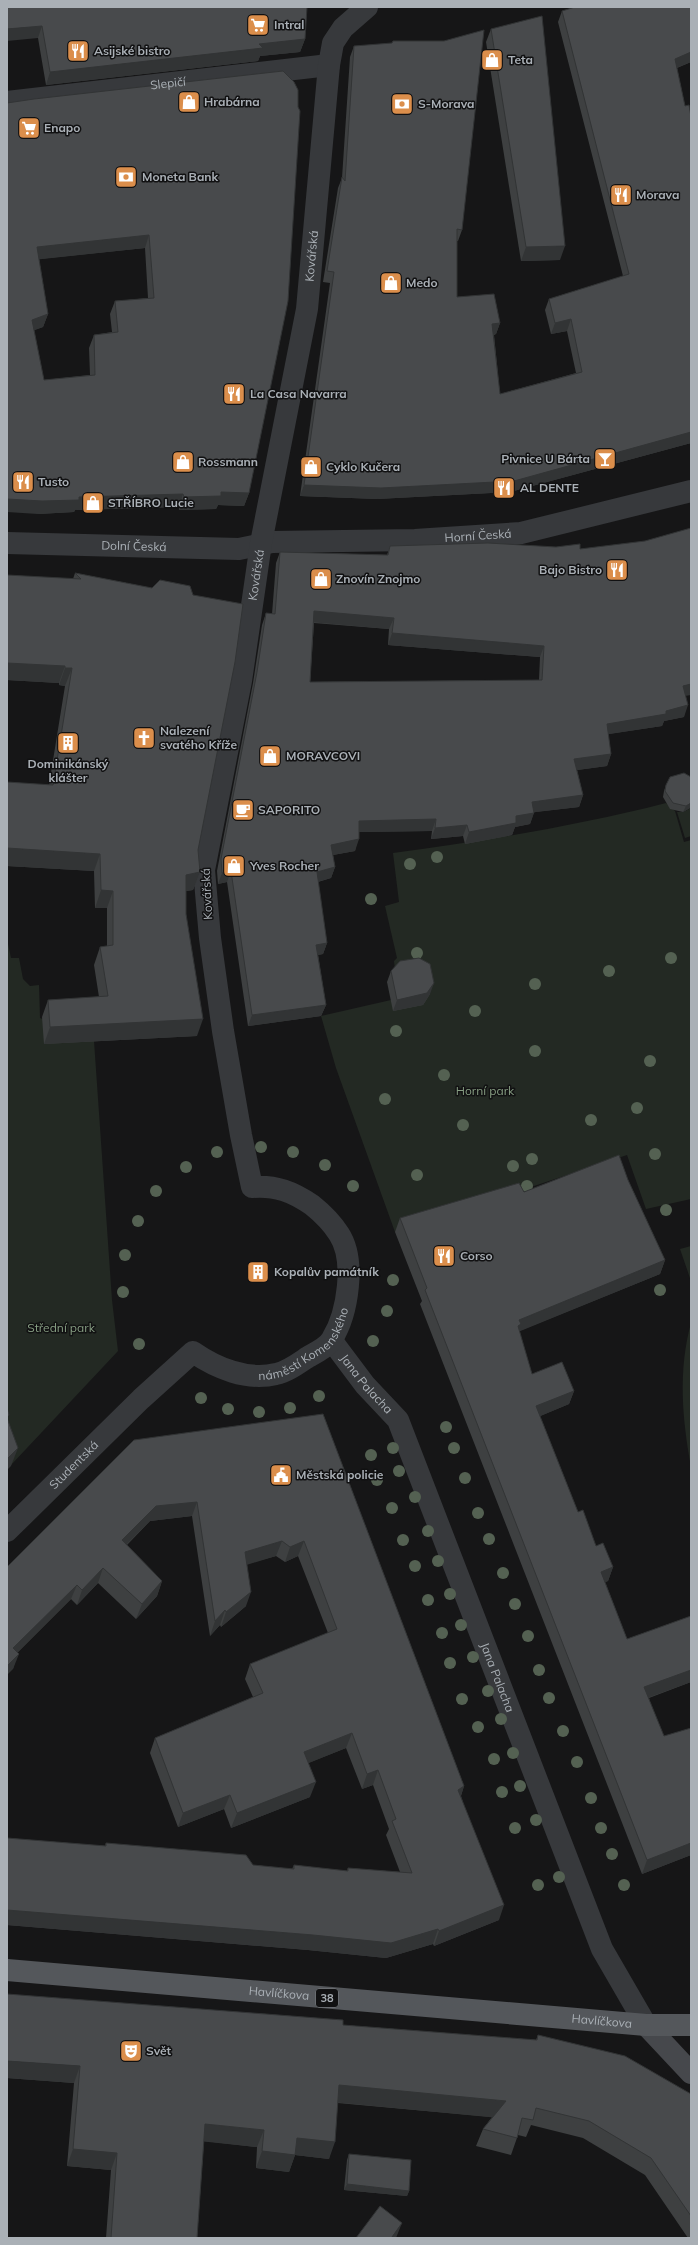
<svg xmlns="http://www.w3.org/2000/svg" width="698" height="2245" viewBox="0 0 698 2245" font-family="Mulish,sans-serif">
	<rect width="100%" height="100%" fill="#161617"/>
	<g fill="#232923">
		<path d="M666,803l9,8 9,31 7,-2v359l-45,10 -19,-54 -99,33 1,14 -15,-5 -119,35 -59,-164 -15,-52 70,-16 4,-30 -1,-9 3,-3 -12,-52 14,-4 -6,-49c91,-12 183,-27 273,-50z"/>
		<polygon points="691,808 691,836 685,838 677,812 683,812"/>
		<polygon points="7,939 11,958 19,958 23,979 30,986 39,985 40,1018 94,1041 112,1300 118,1351 11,1465 7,1453"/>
		<polygon points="691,1246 691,1281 680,1249"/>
		<path d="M691,1323v144c-9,-48 -13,-97 0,-144z"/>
	</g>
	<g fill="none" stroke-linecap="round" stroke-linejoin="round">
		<g stroke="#37393c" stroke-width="22">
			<path id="s1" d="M7,102l322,-37"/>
			<path id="s2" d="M7,543l232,6 33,-7 143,-2 106,-7 170,-42"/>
			<path id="s3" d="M332,1341l33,44 33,35 204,529 44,76"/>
			<path id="s4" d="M7,1531l134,-132 52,-47c23,16 54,29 83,22 11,-2 23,-11 32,-17 7,-4 20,-10 24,-18 16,-26 24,-79 7,-105 -7,-11 -17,-21 -27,-29 -19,-13 -36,-20 -60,-18l-11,-52 -18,-104 -13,-93 -6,-68 37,-189 20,-138 46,-234 22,-244 4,-22 10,-15 24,-21"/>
		</g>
		<polyline stroke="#46484c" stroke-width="22" points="646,2025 691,2073"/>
		<path stroke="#54575b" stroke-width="22" id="s5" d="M7,1970l639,55h45"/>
	</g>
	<g fill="#546152">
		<circle cx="437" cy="857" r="6"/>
		<circle cx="410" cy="864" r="6"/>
		<circle cx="371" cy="899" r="6"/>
		<circle cx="417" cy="953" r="6"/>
		<circle cx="671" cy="958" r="6"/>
		<circle cx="609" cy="971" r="6"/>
		<circle cx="535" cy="984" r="6"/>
		<circle cx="475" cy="1011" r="6"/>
		<circle cx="396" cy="1031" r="6"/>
		<circle cx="535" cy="1051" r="6"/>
		<circle cx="650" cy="1061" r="6"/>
		<circle cx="444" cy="1075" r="6"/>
		<circle cx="385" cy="1099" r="6"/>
		<circle cx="637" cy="1108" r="6"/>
		<circle cx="591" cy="1120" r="6"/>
		<circle cx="463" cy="1125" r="6"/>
		<circle cx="261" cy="1147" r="6"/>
		<circle cx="217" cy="1152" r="6"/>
		<circle cx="293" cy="1152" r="6"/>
		<circle cx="655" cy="1154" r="6"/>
		<circle cx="532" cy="1159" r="6"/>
		<circle cx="325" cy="1165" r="6"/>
		<circle cx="513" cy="1166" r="6"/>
		<circle cx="186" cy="1167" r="6"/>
		<circle cx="417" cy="1175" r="6"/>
		<circle cx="353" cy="1186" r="6"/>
		<circle cx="527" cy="1186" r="6"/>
		<circle cx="156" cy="1191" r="6"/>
		<circle cx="666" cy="1210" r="6"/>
		<circle cx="138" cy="1221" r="6"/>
		<circle cx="125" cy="1255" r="6"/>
		<circle cx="393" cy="1280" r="6"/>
		<circle cx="660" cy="1290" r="6"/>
		<circle cx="123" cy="1292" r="6"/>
		<circle cx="387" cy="1311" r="6"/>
		<circle cx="373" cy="1341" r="6"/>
		<circle cx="139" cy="1344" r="6"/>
		<circle cx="319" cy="1396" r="6"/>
		<circle cx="201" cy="1398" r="6"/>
		<circle cx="290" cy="1408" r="6"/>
		<circle cx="228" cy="1409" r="6"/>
		<circle cx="259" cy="1412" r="6"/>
		<circle cx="446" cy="1427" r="6"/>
		<circle cx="393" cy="1448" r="6"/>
		<circle cx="454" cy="1448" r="6"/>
		<circle cx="371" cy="1455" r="6"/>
		<circle cx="399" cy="1471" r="6"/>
		<circle cx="465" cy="1478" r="6"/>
		<circle cx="377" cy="1480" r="6"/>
		<circle cx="415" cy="1497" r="6"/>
		<circle cx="392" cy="1508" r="6"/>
		<circle cx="478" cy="1513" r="6"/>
		<circle cx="428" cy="1531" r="6"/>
		<circle cx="489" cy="1539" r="6"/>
		<circle cx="403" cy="1540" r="6"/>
		<circle cx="438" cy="1561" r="6"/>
		<circle cx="415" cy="1566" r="6"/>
		<circle cx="503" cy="1573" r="6"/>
		<circle cx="450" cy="1594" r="6"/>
		<circle cx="428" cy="1600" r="6"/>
		<circle cx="515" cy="1604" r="6"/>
		<circle cx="461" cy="1625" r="6"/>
		<circle cx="442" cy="1633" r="6"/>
		<circle cx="528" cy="1636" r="6"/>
		<circle cx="473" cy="1657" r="6"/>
		<circle cx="450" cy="1663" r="6"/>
		<circle cx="539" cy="1670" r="6"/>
		<circle cx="488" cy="1691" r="6"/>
		<circle cx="549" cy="1698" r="6"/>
		<circle cx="462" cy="1699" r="6"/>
		<circle cx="501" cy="1719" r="6"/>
		<circle cx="478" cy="1727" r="6"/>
		<circle cx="563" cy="1731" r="6"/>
		<circle cx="513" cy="1753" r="6"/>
		<circle cx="494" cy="1759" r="6"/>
		<circle cx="577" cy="1762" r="6"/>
		<circle cx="520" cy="1786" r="6"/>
		<circle cx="502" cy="1792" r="6"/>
		<circle cx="591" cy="1798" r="6"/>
		<circle cx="536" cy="1820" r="6"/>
		<circle cx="515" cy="1828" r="6"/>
		<circle cx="601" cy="1828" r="6"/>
		<circle cx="612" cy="1854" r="6"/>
		<circle cx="559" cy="1877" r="6"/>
		<circle cx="538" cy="1885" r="6"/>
		<circle cx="624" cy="1885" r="6"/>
	</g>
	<g fill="#3e4041" fill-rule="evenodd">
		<polygon points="7,7 305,39 300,52 260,56 258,61 46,85 38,38"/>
		<polygon points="691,7 691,62 677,68 685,106 691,117 691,443 510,492 377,499 300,496 330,283 323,282 338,188 342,178 350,57 354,46 462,230 458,241 457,241 457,297 500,323 496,334 494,335 500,394 576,373 567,331 551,334 545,310 549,299 623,276 558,22 562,11"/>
		<polygon points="491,29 560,260 521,261 486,42"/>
		<path d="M283,71l-34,422 -5,13 -26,-1 -2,4 -37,1v-3l-104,3 -1,2 -36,2 -31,-411zM145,248l3,50 -33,3 -5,13 2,18 -18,3 -5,13 1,27 -46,5 -10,-50 9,-3 5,-13 -9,-55z"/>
		<path d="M390,546l190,3 106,147 -2,21 -20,4 -2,5 -54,8 3,20 -4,12 -30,4 6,25 -4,12 -45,5 -4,12 -15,3 -3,8 -47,9 -2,-8 -32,3 1,-8 -73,1 -4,19 -22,4 2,12 -4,11 -13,4 9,61 -4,11 -5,1 8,50 -5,11 -73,10 -21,-144 -9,2 -1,-13 36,-188 9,-58 4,-12 6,1 4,-51 4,-11 107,3zM314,623l75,6 -1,16 152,12 -1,23 -229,2z"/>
		<polygon points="75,573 152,588 198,850 200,872 193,890 186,891 186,914 197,1036 44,1044 42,1017 48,1000 99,997 94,965 100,947 107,946 107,908 95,908 94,871 7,866 7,782 49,785 65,686 59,685 59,683 7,680 7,575 73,579"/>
		<polygon points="666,785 690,808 683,812 670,809 663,797 664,791"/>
		<polygon points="391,971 430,994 423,1005 393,1011 387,982"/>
		<polygon points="628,1180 665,1260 660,1274 519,1331 532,1374 574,1391 569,1404 540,1416 578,1512 596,1546 613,1567 608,1581 605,1582 627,1639 691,1616 691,1682 649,1698 691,1855 642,1874 420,1304 422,1301 395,1232 400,1218 524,1192"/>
		<polygon points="323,1414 464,1786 461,1796 499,1920 434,1946 433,1944 386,1958 308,1950 7,1925 7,1838 105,1846 106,1843 253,1865 292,1869 294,1865 347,1871 348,1868 400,1872 386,1835 389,1829 373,1785 362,1789 346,1748 308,1763 310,1797 231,1828 224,1809 178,1827 150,1753 155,1738 253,1697 245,1679 250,1664 328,1633 298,1556 285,1562 276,1556 247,1564 246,1606 221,1627 220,1625 210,1636 192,1516 150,1521 127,1545 162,1581 157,1596 136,1619 98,1583 77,1605 71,1599 17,1653 13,1669 7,1567"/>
		<polygon points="343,2025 536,2040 538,2035 691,2094 691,2238 688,2238 645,2175 583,2138 531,2125 526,2137 518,2135 511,2155 476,2146 483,2129 492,2117 338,2103 329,2159 295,2155 289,2172 256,2168 257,2147 204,2141 197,2238 106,2238 111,2170 67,2166 74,2083 7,2078"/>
		<polygon points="349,2154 409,2191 407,2196 344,2190 347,2160"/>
	</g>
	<g fill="#323435">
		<polygon points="42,26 38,38 7,41 7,29"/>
		<polygon points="305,39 300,52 260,56 258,61 46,85 50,72 259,44"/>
		<polygon points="691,52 691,62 671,70 675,59"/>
		<polygon points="149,235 145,248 33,260 37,247"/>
		<polygon points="565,246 560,260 521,261 526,247"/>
		<polygon points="48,314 43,327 27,333 32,320"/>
		<polygon points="571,319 567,331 551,334 555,323"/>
		<polygon points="500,323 496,334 488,335 492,324"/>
		<polygon points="691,432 691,443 510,492 377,499 300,496 304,485"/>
		<polygon points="221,492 249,493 244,506 218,505 216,509 179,510 184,497"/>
		<polygon points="183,494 179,507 75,510 74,512 38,514 7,512 7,499"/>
		<polygon points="314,611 394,618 389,629 310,622"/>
		<polygon points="392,633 544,646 540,657 388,645"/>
		<polygon points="7,663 65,666 59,683 7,680"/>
		<polygon points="65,668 72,668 65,686 59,685"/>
		<polygon points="691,684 691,695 679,697 683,686"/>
		<polygon points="688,705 684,717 664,721 662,726 603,735 607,724"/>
		<polygon points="611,754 607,766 570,771 574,759"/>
		<polygon points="583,795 579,807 528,813 532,802"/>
		<polygon points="691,803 691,807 690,808 683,812 686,806"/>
		<polygon points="534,813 530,824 515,827 512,835 465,844 469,832 516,816"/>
		<polygon points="436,819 432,831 355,832 359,821"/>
		<polygon points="467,825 463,836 431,839 435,828"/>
		<polygon points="359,839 355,851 327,856 331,845"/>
		<polygon points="7,848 100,854 94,871 7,866"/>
		<polygon points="335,867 331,878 313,883 317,872"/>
		<polygon points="231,871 227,882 218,884 222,873"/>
		<polygon points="200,872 193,890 180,892 186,875"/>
		<polygon points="101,890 113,891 107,908 95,908"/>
		<polygon points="327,943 323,954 312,956 316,945"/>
		<polygon points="434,983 430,994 423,1005 393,1011 397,1000"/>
		<polygon points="326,1005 321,1016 248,1026 252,1015"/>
		<polygon points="203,1019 197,1036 44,1044 50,1027"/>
		<polygon points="665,1260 660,1274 518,1332 513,1339 519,1320"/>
		<polygon points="574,1391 569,1404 531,1420 536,1406"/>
		<polygon points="18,1448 11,1466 7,1470 7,1459"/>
		<polygon points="197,1502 192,1516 150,1521 116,1555 122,1540 156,1506"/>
		<polygon points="282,1541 276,1556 240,1567 245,1552"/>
		<polygon points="304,1541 298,1556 285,1562 290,1547"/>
		<polygon points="613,1567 608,1581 596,1586 601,1572"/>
		<polygon points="103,1568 98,1583 77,1605 82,1590"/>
		<polygon points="162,1581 157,1596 136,1619 142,1604"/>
		<polygon points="77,1585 71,1599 7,1663 13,1648"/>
		<polygon points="251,1592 246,1606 221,1627 226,1612"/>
		<polygon points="225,1610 220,1625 210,1636 215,1621"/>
		<polygon points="19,1654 13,1669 7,1675 7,1666"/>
		<polygon points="691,1670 691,1682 639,1701 644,1687"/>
		<polygon points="352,1733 346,1748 299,1767 304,1752"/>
		<polygon points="378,1770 373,1785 362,1789 367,1774"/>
		<polygon points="316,1782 310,1797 231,1828 237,1813"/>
		<polygon points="464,1786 459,1801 458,1790"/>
		<polygon points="230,1795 224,1809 178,1827 183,1813"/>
		<polygon points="691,1843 691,1855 642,1874 647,1860"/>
		<polygon points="504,1905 499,1920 434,1946 439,1931"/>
		<polygon points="7,1910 438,1929 433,1944 386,1958 308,1950 7,1925"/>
		<polygon points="7,2061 80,2066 74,2083 7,2078"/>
		<polygon points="339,2085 506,2101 499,2118 332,2102"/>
		<polygon points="205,2124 264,2130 257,2147 199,2141"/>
		<polygon points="297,2138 335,2142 329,2159 295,2155 289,2172 256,2168 262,2151"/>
		<polygon points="73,2149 117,2153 111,2170 67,2166"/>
		<polygon points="347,2184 409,2191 407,2196 344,2190"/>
		<polygon points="402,2223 396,2238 391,2238 392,2237"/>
	</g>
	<g fill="#484a4c" stroke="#323435" fill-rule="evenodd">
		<polygon points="7,7 307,7 305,39 259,44 263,48 50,72 42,26 7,29"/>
		<polygon points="575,7 691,7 691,52 675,59 685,106 689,105 691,117 691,432 514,481 381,488 304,485 334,272 327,271 342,177 345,181 354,46 392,43 393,41 444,41 484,30 462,230 457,229 457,297 494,294 500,323 492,324 500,394 582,372 571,319 555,323 549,299 629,274 562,11"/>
		<polygon points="542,16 565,246 526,247 491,29"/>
		<path d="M283,71l11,11 4,8v17l2,4 -12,190 -39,192 -28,-1v4l-37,1 -1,-3 -104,3v3l-37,1 -35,-2v-396l27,-4zM149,235l5,63 -39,3 3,31 -24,3 1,40 -51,5 -12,-60 16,-6 -11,-67z"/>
		<path d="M691,528v156l-8,2 5,19 -22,6v3l-59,10 4,30 -37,5 9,36 -51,7 2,11 -18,3v7l-47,9 -2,-7 -32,3 1,-9 -77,2v18l-28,6 4,22 -18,5 10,71 -11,2 10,60 -74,10 -21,-144 -9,2 -1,-14 36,-187 9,-59 9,1 5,-62 108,3 2,-9 98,-3 68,4 24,-3v5l65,-8zM314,611l80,7 -2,15 152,13 -2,34 -232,2z"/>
		<polygon points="75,573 152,588 160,580 190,586 193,595 243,604 235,662 198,850 200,872 186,875 186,914 203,1019 50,1027 48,1000 108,996 100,947 113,945 113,891 101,890 100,854 7,848 7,782 53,785 72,668 65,668 65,666 7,663 7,575 81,579"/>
		<polygon points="684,773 691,777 691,803 686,806 673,803 665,791 666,785 670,777"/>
		<polygon points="419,958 430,964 434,983 427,993 397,1000 391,971 400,961"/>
		<polygon points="619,1155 628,1180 665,1260 519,1320 521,1324 518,1326 532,1374 562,1362 574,1391 536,1406 578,1512 583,1510 596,1546 603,1543 613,1567 601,1572 627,1639 691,1616 691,1670 644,1687 664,1736 691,1728 691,1843 647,1860 425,1290 427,1288 400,1218 519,1183 524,1192"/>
		<polygon points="7,1408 9,1415 7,1416"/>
		<polygon points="323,1414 464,1786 458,1790 504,1905 439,1931 438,1929 391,1943 313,1935 7,1910 7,1838 106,1846 106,1843 246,1855 253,1865 294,1869 294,1865 348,1871 348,1868 412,1873 392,1821 396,1819 378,1770 367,1774 352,1733 304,1752 316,1782 237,1813 230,1795 183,1813 155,1738 263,1693 250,1664 337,1629 304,1541 290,1547 282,1541 245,1552 251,1592 226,1612 225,1610 215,1621 197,1502 156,1506 122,1540 162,1581 142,1604 103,1568 82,1590 77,1585 13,1648 19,1654 7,1666 7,1567 134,1440"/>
		<polygon points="7,1418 18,1448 7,1459"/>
		<polygon points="7,1994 343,2020 343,2025 537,2040 538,2035 625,2056 691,2094 691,2216 651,2158 589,2121 536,2108 533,2120 522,2118 517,2138 483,2129 506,2101 339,2085 335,2142 297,2138 295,2155 262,2151 264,2130 205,2124 197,2238 111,2238 117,2153 73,2149 80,2066 7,2061"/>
		<polygon points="349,2154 411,2160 409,2191 347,2184"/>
		<polygon points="380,2206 402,2223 392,2237 393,2238 356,2238"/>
	</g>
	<defs>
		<g id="supermarket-square" transform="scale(1.15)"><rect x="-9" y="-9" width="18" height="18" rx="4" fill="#db8e4b" stroke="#111112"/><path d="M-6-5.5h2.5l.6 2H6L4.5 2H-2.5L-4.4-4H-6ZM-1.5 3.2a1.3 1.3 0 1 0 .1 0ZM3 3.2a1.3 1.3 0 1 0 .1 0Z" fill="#fff"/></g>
		<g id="restaurant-square" transform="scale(1.15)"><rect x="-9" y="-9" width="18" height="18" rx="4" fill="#db8e4b" stroke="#111112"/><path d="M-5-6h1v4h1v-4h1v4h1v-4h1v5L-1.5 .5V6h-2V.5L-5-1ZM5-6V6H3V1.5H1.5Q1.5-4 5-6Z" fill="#fff"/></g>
		<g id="shop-square" transform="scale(1.15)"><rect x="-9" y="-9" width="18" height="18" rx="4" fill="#db8e4b" stroke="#111112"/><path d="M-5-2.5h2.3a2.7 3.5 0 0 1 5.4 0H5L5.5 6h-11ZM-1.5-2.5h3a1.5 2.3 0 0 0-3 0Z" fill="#fff"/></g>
		<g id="bank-square" transform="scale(1.15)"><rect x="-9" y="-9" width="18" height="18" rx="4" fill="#db8e4b" stroke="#111112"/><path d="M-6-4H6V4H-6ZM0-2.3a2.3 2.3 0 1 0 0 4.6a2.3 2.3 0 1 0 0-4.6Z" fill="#fff"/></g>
		<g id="bar-square" transform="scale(1.15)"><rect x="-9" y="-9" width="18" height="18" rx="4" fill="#db8e4b" stroke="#111112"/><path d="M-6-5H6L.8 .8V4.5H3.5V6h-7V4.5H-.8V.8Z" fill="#fff"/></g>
		<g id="church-square" transform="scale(1.15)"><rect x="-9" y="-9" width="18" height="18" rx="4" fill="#db8e4b" stroke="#111112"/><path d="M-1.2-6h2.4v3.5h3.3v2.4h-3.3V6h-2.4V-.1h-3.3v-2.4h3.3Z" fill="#fff"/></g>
		<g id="building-square" transform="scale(1.15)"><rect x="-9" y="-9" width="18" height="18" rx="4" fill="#db8e4b" stroke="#111112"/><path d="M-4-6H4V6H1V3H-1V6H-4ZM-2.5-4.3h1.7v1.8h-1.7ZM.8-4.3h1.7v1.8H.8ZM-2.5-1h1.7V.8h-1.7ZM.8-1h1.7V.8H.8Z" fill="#fff"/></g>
		<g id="cafe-square" transform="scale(1.15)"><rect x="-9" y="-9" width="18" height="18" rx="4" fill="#db8e4b" stroke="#111112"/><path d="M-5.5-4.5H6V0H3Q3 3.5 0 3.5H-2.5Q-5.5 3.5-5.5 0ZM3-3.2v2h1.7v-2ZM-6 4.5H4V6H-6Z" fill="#fff"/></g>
		<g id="civic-square" transform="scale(1.15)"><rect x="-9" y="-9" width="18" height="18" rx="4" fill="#db8e4b" stroke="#111112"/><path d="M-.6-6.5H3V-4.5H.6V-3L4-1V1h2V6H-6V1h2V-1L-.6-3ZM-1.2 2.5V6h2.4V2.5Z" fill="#fff"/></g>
		<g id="theatre-square" transform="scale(1.15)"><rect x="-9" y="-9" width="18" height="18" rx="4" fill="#db8e4b" stroke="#111112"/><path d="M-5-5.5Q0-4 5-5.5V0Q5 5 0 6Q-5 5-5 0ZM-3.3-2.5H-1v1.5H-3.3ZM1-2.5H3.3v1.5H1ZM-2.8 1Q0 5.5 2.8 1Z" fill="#fff"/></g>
	</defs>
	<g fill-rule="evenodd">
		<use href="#supermarket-square" x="258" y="25"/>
		<use href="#restaurant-square" x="78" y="51"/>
		<use href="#shop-square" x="492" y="60"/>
		<use href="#shop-square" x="189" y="102"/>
		<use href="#bank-square" x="402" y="104"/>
		<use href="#supermarket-square" x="29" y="128"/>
		<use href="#bank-square" x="126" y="177"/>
		<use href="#restaurant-square" x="621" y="195"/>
		<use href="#shop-square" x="391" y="283"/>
		<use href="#restaurant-square" x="234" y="394"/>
		<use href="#bar-square" x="605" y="459"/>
		<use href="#shop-square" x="183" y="462"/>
		<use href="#shop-square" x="311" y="467"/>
		<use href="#restaurant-square" x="23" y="482"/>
		<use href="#restaurant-square" x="504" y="488"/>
		<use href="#shop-square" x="93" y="503"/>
		<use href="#restaurant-square" x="617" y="570"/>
		<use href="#shop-square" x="321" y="579"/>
		<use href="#church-square" x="144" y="738"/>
		<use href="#building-square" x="68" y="743"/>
		<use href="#shop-square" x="270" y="756"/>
		<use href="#cafe-square" x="243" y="810"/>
		<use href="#shop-square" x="234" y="866"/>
		<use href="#restaurant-square" x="444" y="1256"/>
		<use href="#building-square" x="258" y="1272"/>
		<use href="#civic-square" x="281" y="1475"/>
		<use href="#theatre-square" x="131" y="2051"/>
	</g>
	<g text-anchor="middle" stroke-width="3" stroke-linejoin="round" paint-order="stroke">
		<rect fill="#111112" stroke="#7c8085" stroke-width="1" x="316" y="1989" width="22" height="18" rx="3"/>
		<g font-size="11" font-weight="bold" fill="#aab0b6">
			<text x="327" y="2002">38</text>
		</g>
		<g font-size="12" font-weight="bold" fill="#aab0b6" stroke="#111112" text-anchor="start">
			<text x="274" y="29">Intral</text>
			<text x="94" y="55">Asijské bistro</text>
			<text x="508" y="64">Teta</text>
			<text x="204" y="106">Hrabárna</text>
			<text x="418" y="108">S-Morava</text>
			<text x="44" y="132">Enapo</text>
			<text x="142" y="181">Moneta Bank</text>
			<text x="636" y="199">Morava</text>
			<text x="406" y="287">Medo</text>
			<text x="250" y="398">La Casa Navarra</text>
			<text x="590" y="463" text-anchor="end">Pivnice U Bárta</text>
			<text x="198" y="466">Rossmann</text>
			<text x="326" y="471">Cyklo Kučera</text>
			<text x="38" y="486">Tusto</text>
			<text x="520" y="492">AL DENTE</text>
			<text x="108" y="507">STŘÍBRO Lucie</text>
			<text x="602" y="574" text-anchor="end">Bajo Bistro</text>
			<text x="336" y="583">Znovín Znojmo</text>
			<text x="160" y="735">Nalezení<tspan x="160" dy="14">svatého Kříže</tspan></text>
			<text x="286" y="760">MORAVCOVI</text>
			<text x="68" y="768" text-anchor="middle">Dominikánský<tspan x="68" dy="14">klášter</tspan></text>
			<text x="258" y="814">SAPORITO</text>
			<text x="250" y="870">Yves Rocher</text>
			<text x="460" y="1260">Corso</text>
			<text x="274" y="1276">Kopalův památník</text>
			<text x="296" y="1479">Městská policie</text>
			<text x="146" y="2055">Svět</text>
		</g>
		<g font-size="12" fill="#aab0b6" stroke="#111112">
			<text dy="4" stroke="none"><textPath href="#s1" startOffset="162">Slepičí</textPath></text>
			<text dy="4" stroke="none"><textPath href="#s4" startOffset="1571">Kovářská</textPath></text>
			<text dy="4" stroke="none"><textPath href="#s2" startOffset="472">Horní Česká</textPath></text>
			<text dy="4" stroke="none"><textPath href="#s2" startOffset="127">Dolní Česká</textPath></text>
			<text dy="4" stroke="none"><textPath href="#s4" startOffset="1247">Kovářská</textPath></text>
			<text transform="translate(207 894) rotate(-93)" y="4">Kovářská</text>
			<text dy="4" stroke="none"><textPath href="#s4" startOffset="388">náměstí Komenského</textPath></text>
			<text dy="4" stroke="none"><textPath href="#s3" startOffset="55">Jana Palacha</textPath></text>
			<text dy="4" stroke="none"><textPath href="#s4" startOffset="94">Studentská</textPath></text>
			<text dy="4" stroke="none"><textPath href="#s3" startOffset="379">Jana Palacha</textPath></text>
			<text dy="4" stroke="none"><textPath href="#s5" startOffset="273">Havlíčkova</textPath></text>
			<text dy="4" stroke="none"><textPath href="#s5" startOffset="597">Havlíčkova</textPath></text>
		</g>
		<g font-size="12" fill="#879e83" stroke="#111112">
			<text x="485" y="1095">Horní park</text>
			<text x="61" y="1332">Střední park</text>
		</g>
	</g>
	<rect width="698" height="2245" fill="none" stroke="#aab0b6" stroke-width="16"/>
</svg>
